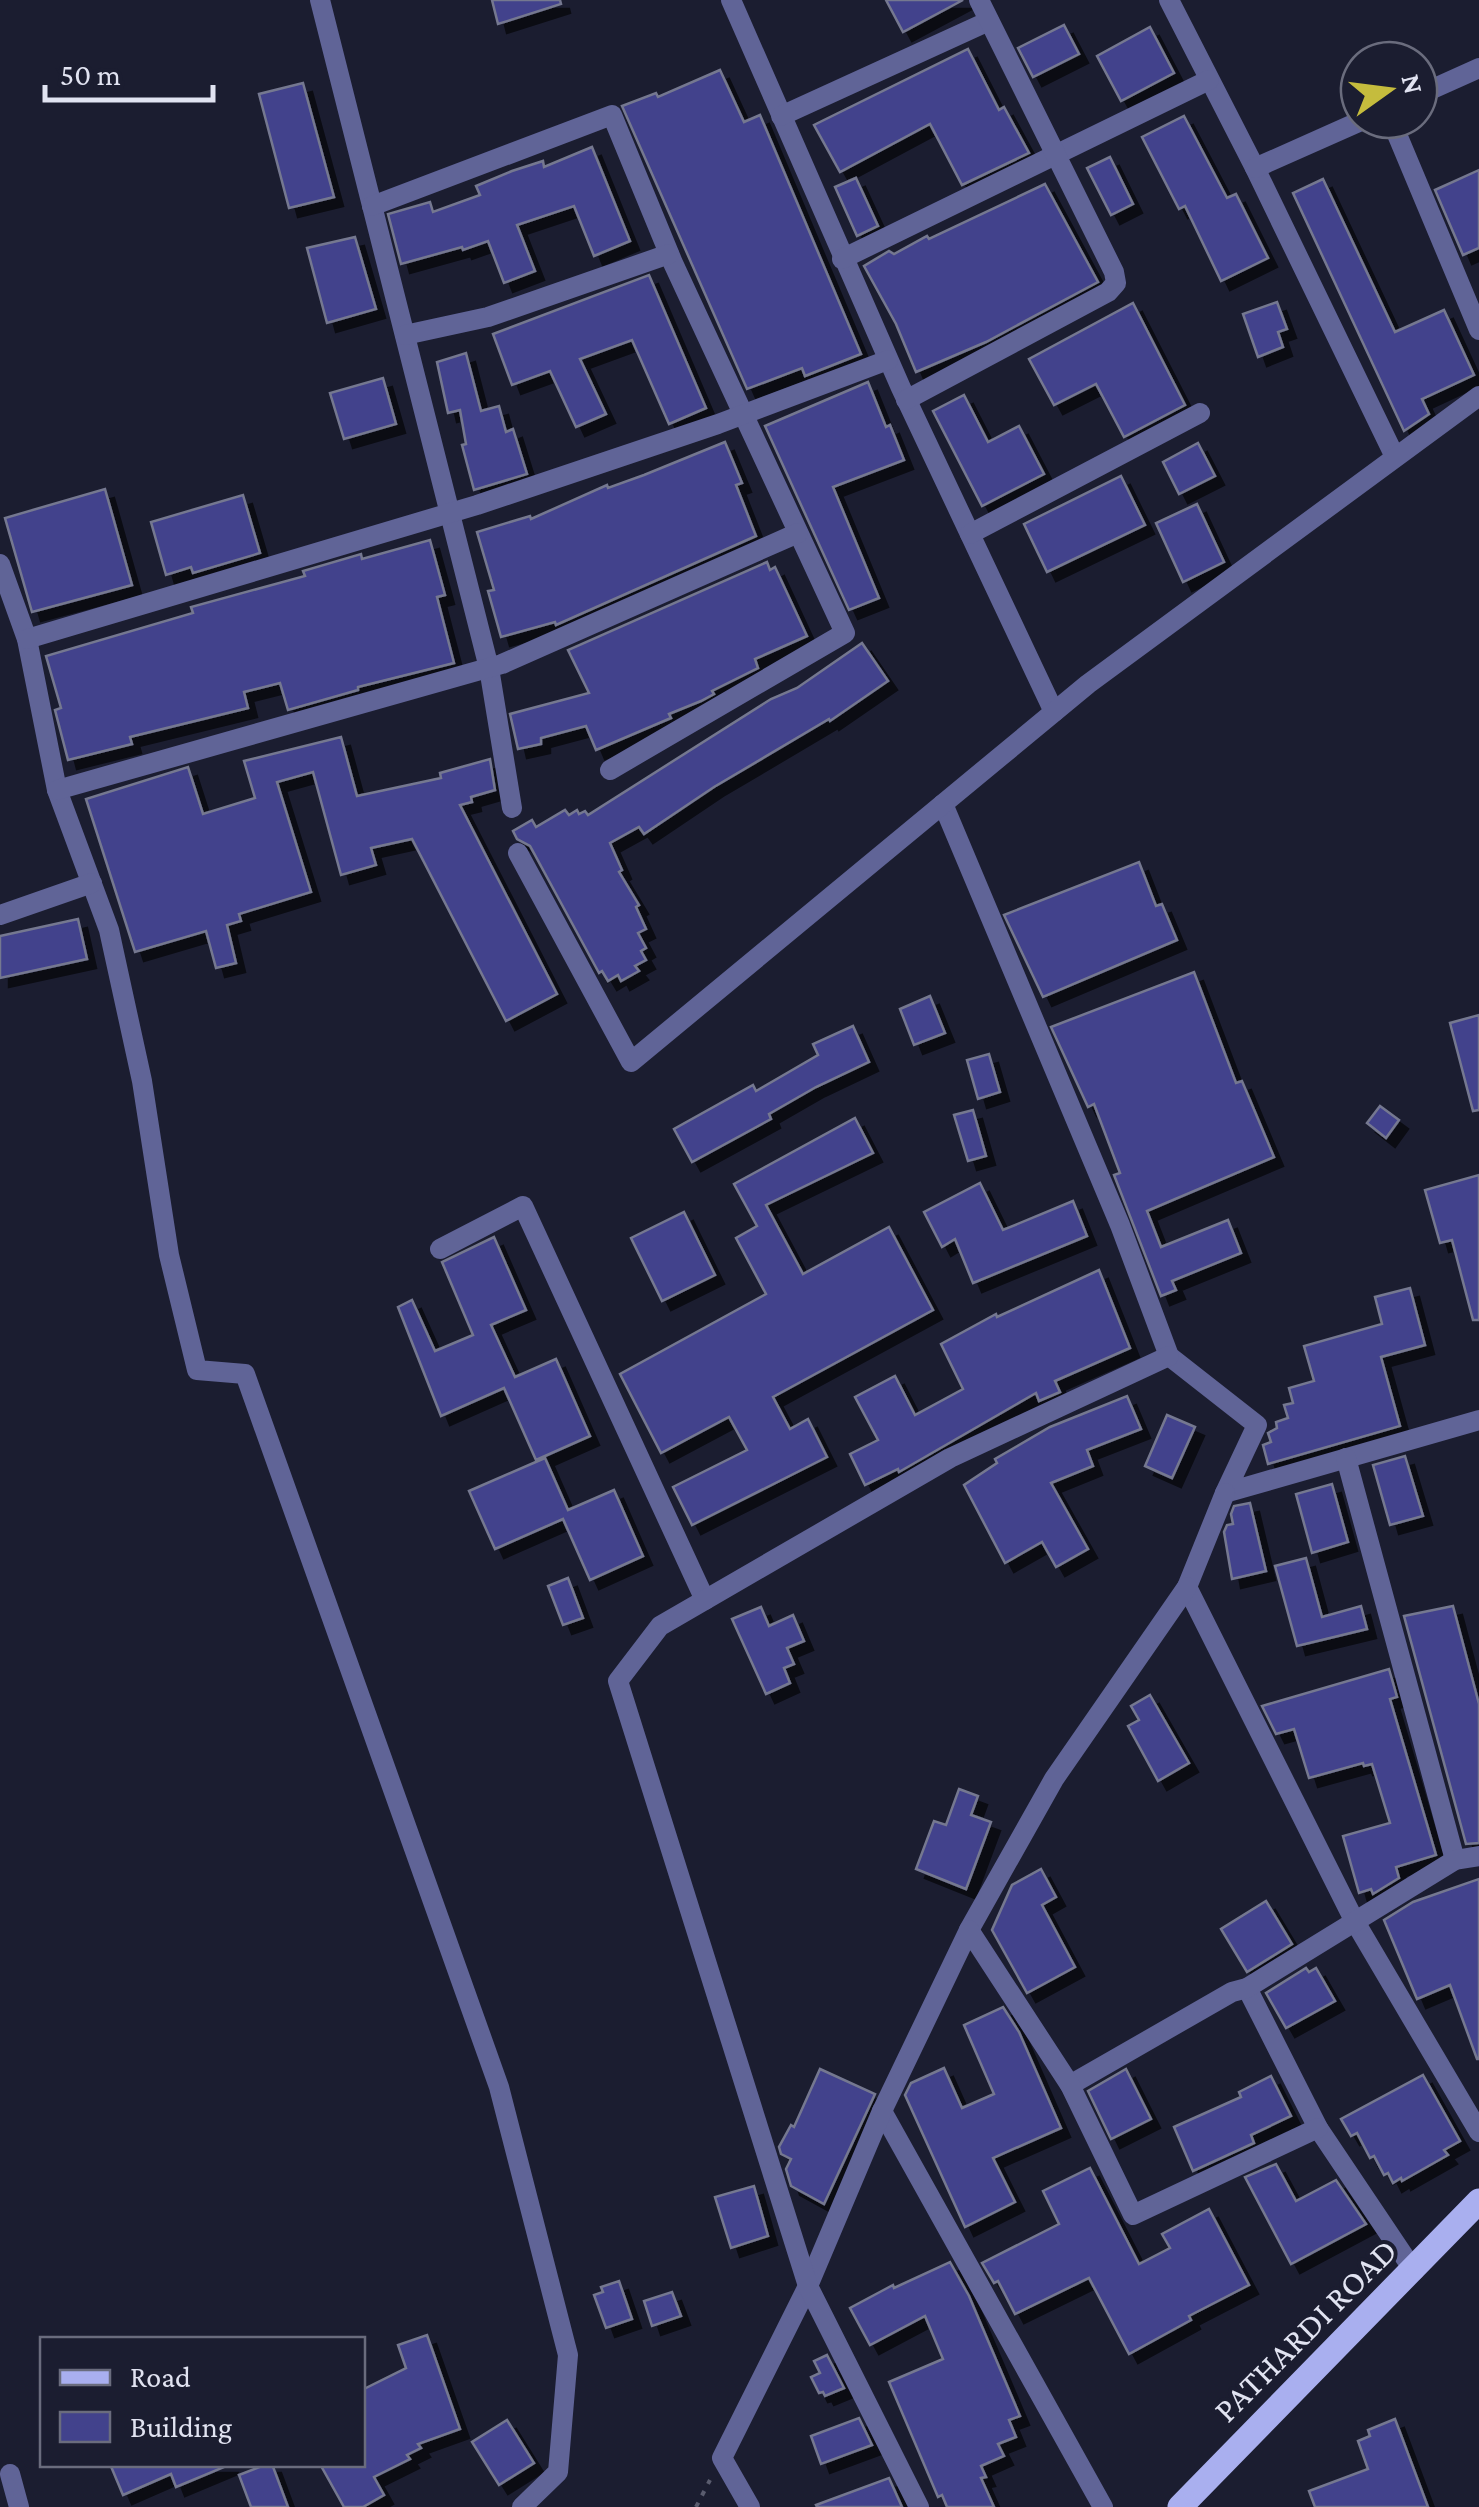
<svg xmlns="http://www.w3.org/2000/svg" width="1479" height="2507" viewBox="0 0 1479 2507" font-family="'Crimson Pro',serif">
	<defs>
		<filter id="shadow"><feDropShadow dx="9" dy="9" stdDeviation="0" flood-color="#0009"/></filter>
	</defs>
	<rect width="100%" height="100%" fill="#1b1d30"/>
	<g fill="#42428c" stroke="#757890" stroke-width="2.5" filter="url(#shadow)">
		<polygon points="492,0 560,0 561,4 498,24"/>
		<polygon points="886,0 963,0 903,32"/>
		<polygon points="1064,25 1079,54 1033,77 1018,48"/>
		<polygon points="1150,27 1174,73 1121,101 1097,56"/>
		<polygon points="968,49 999,110 1004,107 1029,153 962,185 930,124 840,172 814,125"/>
		<polygon points="720,70 744,122 760,115 861,354 805,376 802,368 747,389 622,106 656,93 658,97"/>
		<polygon points="303,83 334,197 289,208 259,94"/>
		<polygon points="1184,116 1227,198 1236,194 1268,258 1221,281 1185,206 1179,209 1142,137"/>
		<polygon points="592,147 630,241 594,256 574,206 517,225 535,271 504,283 488,241 463,250 462,247 401,264 388,214 430,202 433,212 480,195 476,186 512,171 543,161 544,167"/>
		<polygon points="1110,157 1133,204 1111,215 1087,168"/>
		<polygon points="1479,170 1479,248 1463,255 1435,190"/>
		<polygon points="856,178 878,226 857,236 835,187"/>
		<polygon points="1323,179 1395,332 1444,310 1474,375 1422,399 1429,414 1404,431 1293,193"/>
		<polygon points="1045,184 1098,282 986,342 916,372 896,324 864,266 889,251 894,254 927,236 929,239"/>
		<polygon points="355,237 376,309 327,323 307,248"/>
		<polygon points="649,275 706,408 669,424 632,340 580,359 606,414 576,427 550,371 512,385 493,334"/>
		<polygon points="1277,302 1287,329 1278,332 1283,347 1258,357 1243,314"/>
		<polygon points="1133,303 1185,405 1124,437 1096,384 1054,405 1029,359"/>
		<polygon points="466,353 481,411 499,406 506,432 513,429 527,474 474,490 462,445 466,444 460,410 448,413 437,362"/>
		<polygon points="383,378 396,424 344,439 330,393"/>
		<polygon points="868,382 886,427 890,425 904,460 833,487 879,598 849,610 765,426"/>
		<polygon points="964,395 988,442 1019,426 1044,474 982,506 933,411"/>
		<polygon points="725,442 742,483 736,485 756,536 556,625 555,622 501,637 488,591 494,590 477,532 530,516 531,519 607,485 608,488 644,475"/>
		<polygon points="1198,443 1215,476 1179,494 1163,462"/>
		<polygon points="1121,476 1145,525 1047,572 1024,524"/>
		<polygon points="105,489 132,585 32,612 5,518"/>
		<polygon points="243,495 260,553 193,573 191,567 166,575 151,522"/>
		<polygon points="1197,504 1224,562 1183,582 1156,523"/>
		<polygon points="430,540 445,595 437,597 454,663 358,687 358,690 288,710 280,683 244,692 248,708 130,737 132,744 68,760 55,710 61,708 46,656 193,613 191,607 305,576 303,571 361,554 362,559"/>
		<polygon points="767,562 770,570 775,567 807,636 755,659 758,668 712,691 714,694 701,701 669,714 671,718 596,750 586,726 541,738 541,744 518,749 510,714 589,693 568,650"/>
		<polygon points="862,643 888,681 830,721 829,719 714,787 644,834 639,827 610,843 622,870 619,872 639,905 636,907 646,929 638,933 646,948 641,951 646,960 635,966 639,971 621,981 618,975 608,981 602,971 599,973 530,846 517,839 513,831 532,820 536,827 565,810 569,815 577,810 579,814 585,811 588,815 771,699 797,688"/>
		<polygon points="341,737 357,796 441,778 440,773 490,759 495,790 471,797 472,802 460,805 557,994 506,1021 412,839 371,848 376,865 341,875 313,772 277,782 311,892 239,914 241,921 227,925 236,963 216,968 206,931 135,952 86,799 188,767 203,814 255,798 244,761"/>
		<polygon points="1139,862 1156,906 1162,904 1177,940 1043,997 1004,915"/>
		<polygon points="78,919 87,959 0,978 0,936"/>
		<polygon points="1194,972 1236,1083 1242,1081 1274,1157 1147,1211 1161,1247 1228,1220 1241,1253 1172,1281 1176,1290 1161,1296 1114,1175 1120,1173 1094,1104 1088,1107 1051,1027"/>
		<polygon points="930,996 945,1033 914,1045 900,1009"/>
		<polygon points="1479,1015 1479,1110 1473,1111 1450,1023"/>
		<polygon points="853,1026 869,1062 816,1087 769,1114 771,1119 692,1162 674,1129 753,1085 756,1091 818,1055 813,1044"/>
		<polygon points="989,1054 1000,1092 978,1099 967,1060"/>
		<polygon points="1380,1106 1399,1120 1386,1138 1367,1123"/>
		<polygon points="973,1110 986,1156 968,1161 954,1115"/>
		<polygon points="855,1118 873,1153 766,1205 803,1274 889,1227 933,1310 773,1397 790,1429 808,1419 827,1457 692,1525 673,1487 747,1450 729,1417 661,1453 620,1374 766,1294 736,1238 757,1226 734,1184"/>
		<polygon points="1479,1175 1479,1320 1473,1320 1452,1240 1440,1243 1425,1190"/>
		<polygon points="980,1183 1003,1230 1073,1201 1087,1236 973,1283 955,1239 942,1247 924,1212"/>
		<polygon points="684,1212 715,1275 662,1301 631,1238"/>
		<polygon points="494,1237 526,1310 491,1325 515,1377 556,1359 590,1436 536,1460 504,1388 441,1416 398,1307 412,1300 435,1351 473,1335 442,1262"/>
		<polygon points="1099,1270 1130,1348 1055,1381 1060,1392 1039,1401 1036,1393 899,1472 898,1469 865,1485 850,1454 878,1440 855,1397 895,1376 915,1415 963,1389 941,1344 996,1314 997,1317"/>
		<polygon points="1410,1288 1425,1345 1381,1357 1400,1426 1268,1464 1263,1445 1271,1442 1268,1433 1277,1428 1276,1422 1288,1418 1284,1405 1293,1403 1289,1388 1314,1381 1304,1346 1382,1324 1375,1297"/>
		<polygon points="1127,1396 1141,1429 1087,1450 1093,1466 1051,1483 1088,1549 1056,1567 1042,1542 1005,1563 964,1485 997,1463 995,1459 1050,1427"/>
		<polygon points="1167,1415 1195,1427 1172,1478 1145,1466"/>
		<polygon points="1405,1456 1423,1516 1390,1525 1373,1465"/>
		<polygon points="545,1458 568,1510 614,1490 643,1556 590,1580 563,1519 495,1549 469,1491"/>
		<polygon points="1332,1484 1348,1542 1312,1553 1296,1494"/>
		<polygon points="1250,1503 1266,1571 1232,1579 1224,1532 1227,1525 1233,1524 1231,1514 1234,1506"/>
		<polygon points="1306,1558 1322,1617 1361,1606 1367,1629 1297,1646 1275,1566"/>
		<polygon points="568,1578 583,1618 563,1625 548,1586"/>
		<polygon points="1453,1606 1479,1704 1479,1843 1466,1844 1404,1616"/>
		<polygon points="761,1607 769,1626 793,1615 804,1641 787,1648 794,1664 784,1668 790,1683 766,1694 732,1619"/>
		<polygon points="1389,1669 1397,1697 1390,1699 1436,1855 1396,1867 1399,1878 1373,1894 1371,1889 1359,1893 1343,1836 1390,1823 1372,1764 1364,1766 1363,1763 1309,1778 1294,1729 1276,1734 1262,1706"/>
		<polygon points="1150,1695 1189,1763 1158,1781 1128,1726 1139,1720 1131,1706"/>
		<polygon points="959,1789 978,1796 971,1815 991,1822 966,1889 916,1869 934,1821 946,1825"/>
		<polygon points="1041,1869 1056,1897 1042,1905 1075,1967 1027,1993 992,1930 1012,1885"/>
		<polygon points="1479,1879 1479,2059 1477,2059 1450,1985 1417,1999 1384,1920 1413,1902"/>
		<polygon points="1266,1901 1292,1944 1247,1972 1221,1929"/>
		<polygon points="1306,1968 1309,1972 1316,1968 1335,2001 1286,2028 1266,1993"/>
		<polygon points="1003,2007 1019,2032 1061,2128 993,2158 1015,2202 965,2227 905,2095 911,2083 944,2068 962,2108 994,2094 964,2025"/>
		<polygon points="820,2069 875,2094 824,2204 791,2186 786,2169 791,2159 781,2154 779,2147 791,2125 794,2127"/>
		<polygon points="1126,2069 1151,2119 1111,2139 1088,2091"/>
		<polygon points="1423,2075 1460,2141 1444,2150 1448,2155 1402,2181 1401,2178 1393,2183 1388,2173 1384,2175 1374,2156 1370,2158 1357,2133 1351,2136 1341,2119"/>
		<polygon points="1271,2076 1291,2116 1251,2135 1254,2143 1193,2171 1174,2127 1241,2097 1239,2092"/>
		<polygon points="1276,2164 1296,2201 1336,2180 1366,2224 1291,2264 1245,2177"/>
		<polygon points="1090,2168 1139,2264 1170,2248 1162,2234 1209,2209 1249,2285 1189,2316 1191,2320 1129,2354 1089,2278 1015,2314 998,2281 994,2283 982,2263 1059,2224 1043,2191"/>
		<polygon points="754,2186 768,2236 731,2248 715,2197"/>
		<polygon points="950,2262 969,2296 1020,2416 1009,2420 1016,2437 998,2444 1004,2456 981,2466 986,2477 981,2478 994,2507 947,2507 942,2495 938,2497 889,2382 943,2359 925,2316 870,2345 850,2308 893,2285 894,2288"/>
		<polygon points="619,2281 632,2319 606,2328 594,2295 603,2292 601,2287"/>
		<polygon points="672,2292 681,2316 652,2326 644,2301"/>
		<polygon points="427,2335 460,2429 418,2444 421,2448 407,2455 410,2459 374,2477 384,2495 363,2507 344,2507 320,2464 362,2464 362,2390 406,2368 398,2345"/>
		<polygon points="827,2355 844,2388 825,2396 823,2392 819,2393 811,2377 820,2373 814,2361"/>
		<polygon points="859,2418 872,2445 821,2464 811,2436"/>
		<polygon points="1395,2419 1428,2507 1315,2507 1309,2491 1368,2469 1358,2441 1370,2436 1368,2430"/>
		<polygon points="507,2420 534,2463 499,2485 472,2442"/>
		<polygon points="110,2464 229,2464 229,2465 176,2487 171,2474 123,2495"/>
		<polygon points="267,2464 272,2464 288,2507 251,2507 239,2475"/>
		<polygon points="889,2478 902,2507 817,2507 816,2505"/>
	</g>
	<g fill="none" stroke-linecap="round" stroke-linejoin="round">
		<polyline stroke="#5a5c6e" stroke-width="4" stroke-dasharray="5 8" stroke-linecap="butt" points="696,2507 710,2480"/>
		<g stroke="#606497" stroke-width="20">
			<polyline points="320,0 489,668 512,808"/>
			<polyline points="731,0 901,388 1054,712"/>
			<polyline points="1169,0 1255,168 1395,457"/>
			<polyline points="1419,95 1479,68"/>
			<polyline points="781,116 989,21"/>
			<polyline points="1391,120 1479,330"/>
			<polyline points="1255,168 1363,120"/>
			<polyline points="372,206 612,115 673,263 845,633 610,770"/>
			<polyline points="842,259 1209,80"/>
			<polyline points="405,335 488,317 669,254"/>
			<polyline points="906,400 1108,292 1116,283 1114,272 979,0"/>
			<polyline points="970,534 1200,413"/>
			<polyline points="0,564 27,639 57,790 109,930 142,1081 169,1255 197,1370 245,1374 499,2087 568,2355 558,2472 522,2507"/>
			<polyline points="27,639 477,505 718,424 888,360"/>
			<polyline points="57,790 502,664 798,533"/>
			<polyline points="943,804 1120,1225 1169,1356 1257,1425 1225,1493 1479,1420"/>
			<polyline points="518,853 631,1062 1088,684 1479,396"/>
			<polyline points="0,915 92,883"/>
			<polyline points="440,1249 523,1206 705,1600"/>
			<polyline points="1346,1458 1455,1860"/>
			<polyline points="1225,1493 1187,1587 1354,1920 1479,2132"/>
			<polyline points="969,1930 1054,1779 1187,1587"/>
			<polyline points="1247,1988 1318,2128 1414,2271"/>
			<polyline points="1070,2085 1232,1992 1247,1988 1455,1860 1479,1856"/>
			<polyline points="882,2111 1103,2507"/>
			<polyline points="10,2474 19,2507"/>
			<polyline points="750,2507 722,2458 808,2286 882,2111 969,1930 1070,2085 1133,2215 1318,2128"/>
			<polyline points="919,2507 808,2286 618,1681 660,1626 950,1458 1169,1356"/>
		</g>
		<polyline stroke="#a9afef" stroke-width="25" points="1180,2507 1479,2201"/>
	</g>
	<g text-anchor="middle" stroke-width="8" stroke-linejoin="round" paint-order="stroke">
		<g font-size="35" fill="#e1e3f1" stroke="#1b1d30">
			<text transform="translate(1305 2330) rotate(-45)" y="12">PATHARDI ROAD</text>
		</g>
	</g>
	<rect x="40" y="2337" width="325" height="130" fill="#1b1d30" stroke="#6a6c7d" stroke-width="2.5"/>
	<rect x="60" y="2370" width="50" height="15" fill="#a9afef" stroke="#6a6c7d" stroke-width="2.5"/>
	<text x="130" y="2387" font-size="30" fill="#e1e3f1">Road</text>
	<rect x="60" y="2412" width="50" height="30" fill="#42428c" stroke="#6a6c7d" stroke-width="2.5"/>
	<text x="130" y="2437" font-size="30" fill="#e1e3f1">Building</text>
	<g transform="translate(1389 90) rotate(76)"><circle r="48" fill="#1b1d30" stroke="#6a6c7d" stroke-width="2.5"/>
	<path d="M0-8L18 38L0 25L-18 38Z" fill="#c5bc3d"/>
	<text y="-15" font-size="28" font-weight="bold" text-anchor="middle" fill="#e1e3f1">N</text>
	</g>
	<path d="M45 85v15h168v-15" fill="none" stroke="#e1e3f1" stroke-width="5"/>
	<text x="60" y="85" font-size="30" fill="#e1e3f1" stroke="#1b1d30" stroke-width="8" paint-order="stroke">50 m</text>
</svg>
